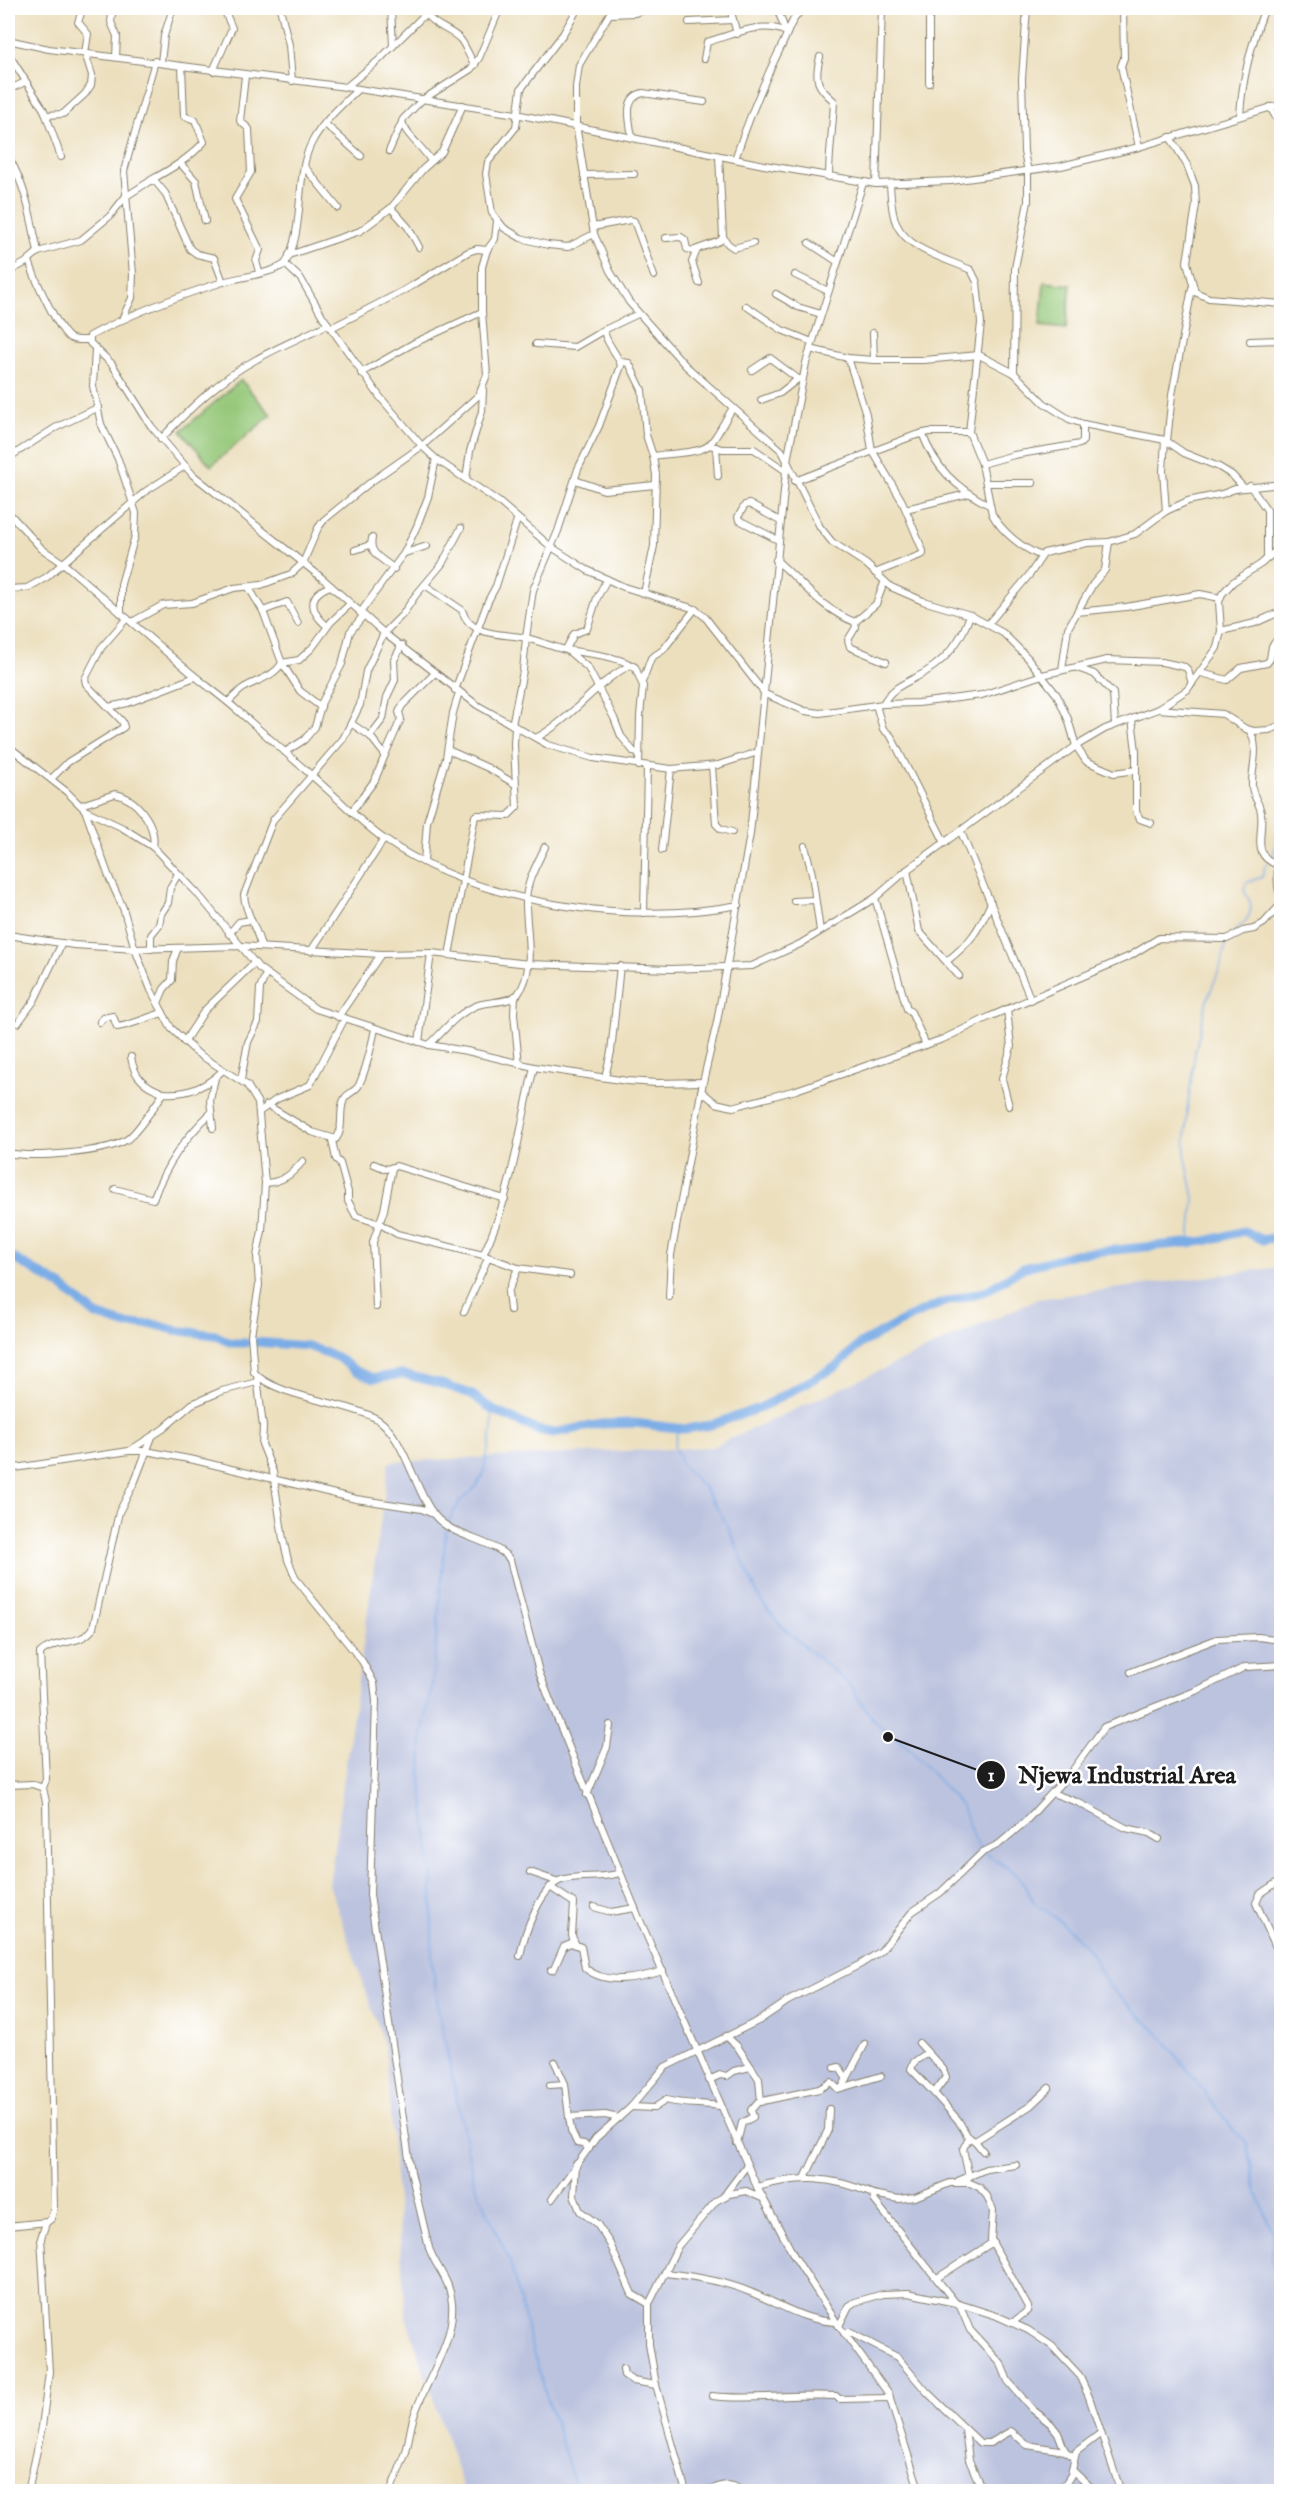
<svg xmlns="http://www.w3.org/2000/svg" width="1289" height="2499" viewBox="0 0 1289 2499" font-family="'IM FELL English',serif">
	<rect width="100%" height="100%" fill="#fff"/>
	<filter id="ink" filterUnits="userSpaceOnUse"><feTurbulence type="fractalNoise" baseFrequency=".0167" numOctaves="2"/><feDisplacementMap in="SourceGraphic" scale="12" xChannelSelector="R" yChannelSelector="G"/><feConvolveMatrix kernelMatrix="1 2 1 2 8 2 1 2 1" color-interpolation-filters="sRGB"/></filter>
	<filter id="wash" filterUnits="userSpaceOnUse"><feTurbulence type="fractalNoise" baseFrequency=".008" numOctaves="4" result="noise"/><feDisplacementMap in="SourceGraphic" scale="24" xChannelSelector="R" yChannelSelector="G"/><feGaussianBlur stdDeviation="1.35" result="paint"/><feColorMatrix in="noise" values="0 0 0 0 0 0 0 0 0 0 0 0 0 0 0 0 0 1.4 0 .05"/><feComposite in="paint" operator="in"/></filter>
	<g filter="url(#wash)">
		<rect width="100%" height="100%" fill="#ecdfbd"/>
		<polygon fill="#bcc3de" points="1281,1267 1281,2491 464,2491 406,2317 385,2047 329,1884 389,1462 712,1447 1037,1299"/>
		<g fill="#94c778" stroke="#58724a" stroke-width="1.5">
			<polygon points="1044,282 1071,285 1066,329 1040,326"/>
			<polygon points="241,380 271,415 211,466 181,431"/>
		</g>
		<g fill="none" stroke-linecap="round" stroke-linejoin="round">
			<g stroke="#7aace6" stroke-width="1.5">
				<polyline points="1272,860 1277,839 1282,830"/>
				<path d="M1231,934c10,-8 23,-17 19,-32 -2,-5 -5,-8 -6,-13l2,-6 16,-6 3,-12 3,-2"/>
				<polyline points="1190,1242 1194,1198 1185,1154 1187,1111 1195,1052 1207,1000 1220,968 1227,940"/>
				<polyline points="678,1428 674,1446 682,1465 703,1487 726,1522 760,1600 782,1627 849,1684 875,1722 909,1748 962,1807 974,1839 982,1851"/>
				<polyline points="448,1523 460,1501 472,1491 483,1476 492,1429 493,1410"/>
				<polyline points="446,1529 432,1688 422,1734 421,1779 432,1878 432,1959 439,2013 474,2182 510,2262 534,2356 577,2492"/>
				<polyline points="986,1854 1018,1875 1035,1903 1061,1922 1091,1952 1107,1984 1164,2039 1235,2132 1246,2141 1257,2193 1272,2231 1272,2260 1282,2310"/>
			</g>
			<g stroke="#7aace6" stroke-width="9">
				<polyline points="8,1255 61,1286 96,1315 127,1325 153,1324 174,1330 215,1335 231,1343 246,1343"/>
				<polyline points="255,1342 308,1346 337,1357 356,1371 374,1378 402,1374 435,1382 471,1394 493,1410 537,1430 553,1433 602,1424 634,1423 685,1429 711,1425 760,1408 837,1366 860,1344 910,1317 942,1303 986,1291 1023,1268 1074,1254 1206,1241 1244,1231 1262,1240 1282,1236"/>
			</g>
		</g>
	</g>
	<g filter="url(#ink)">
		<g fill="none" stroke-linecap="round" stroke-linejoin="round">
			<g stroke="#847e6c" stroke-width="8">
				<g id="minor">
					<polyline points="113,8 111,22 117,36 116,57"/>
					<polyline points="280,8 289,45 292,81"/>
					<polyline points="391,8 393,46"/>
					<path d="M423,8c6,17 26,20 37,31 5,5 9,18 15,26"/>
					<polyline points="578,8 563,34 521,89 516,127 488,162 486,174 492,213 504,228 521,238 548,245 568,247 594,234"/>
					<polyline points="613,8 579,65 576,87 576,125 594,234 610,271 629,302 686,366 782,451 820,527 832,542 866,564 891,587 923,601 970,615 1003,633 1027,657 1057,695 1068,719 1076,746 1086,761 1114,773 1136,770"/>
					<polyline points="730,8 737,34"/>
					<polyline points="777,8 786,32"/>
					<polyline points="1123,8 1124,58 1121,66 1139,147"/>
					<polyline points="610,14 635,13 648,8"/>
					<polyline points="8,16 9,40"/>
					<polyline points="689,22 733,20"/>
					<polyline points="8,40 49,49 346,87 516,114 764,165 876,184 951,181 1061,166 1139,147 1282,104"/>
					<polyline points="8,53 44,110 61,157"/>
					<path d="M820,57c-6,23 -3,30 14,44 -1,26 -5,50 -5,76"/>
					<path d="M704,59l3,-17c25,-7 55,-22 79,-10"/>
					<polyline points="161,62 164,36 173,8"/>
					<polyline points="213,71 232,28 226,14 228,9 232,8"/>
					<polyline points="245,76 240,121 249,129 251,172 235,199 260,250 256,261 259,272"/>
					<polyline points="929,83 929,20 932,8"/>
					<polyline points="346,87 379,60 431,8"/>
					<path d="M358,89c-16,16 -35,32 -46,53 -18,33 -6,88 -27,122 -14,10 -45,13 -62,18 -45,14 -91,31 -133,54v7l22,21 39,62 42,49 129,103 62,55 93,72 71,40 45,13 78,11 47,-4 40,-13"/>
					<polyline points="8,90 25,82"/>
					<polyline points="1270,107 1282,128"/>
					<polyline points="47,115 63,114 85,94 91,85 92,75 85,53 88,34 78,22 83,8"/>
					<path d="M1240,116c2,-38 11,-72 25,-108"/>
					<polyline points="325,124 361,156"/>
					<polyline points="1170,137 1187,165 1195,186 1196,205 1187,262 1195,292 1209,298 1282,304"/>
					<path d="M632,138c-2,-17 -10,-40 11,-45l61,9"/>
					<polyline points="389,151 402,122"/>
					<path d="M8,156c18,30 23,62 30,96"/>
					<polyline points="719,156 723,237 728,244 734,248 753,243"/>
					<path d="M735,159c14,-41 27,-74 46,-112 8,-15 9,-28 23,-39"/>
					<path d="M431,161c-8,-14 -26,-26 -29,-40l2,-3 18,-18 49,-31 8,-11 21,-50"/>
					<polyline points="180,163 196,181 205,221"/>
					<polyline points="304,166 338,208"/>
					<polyline points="584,175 634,174"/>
					<path d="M151,180c20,-11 39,-22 53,-38l-9,-22 -11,-4 -2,-50"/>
					<polyline points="876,184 882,8"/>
					<path d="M890,185c1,12 1,26 6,38 11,27 51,36 75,47l6,12 4,41 -12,109 13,32 10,50c10,18 30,34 49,42"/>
					<polyline points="391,208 408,227 419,247"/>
					<polyline points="593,227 630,220 634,221 654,276"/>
					<polyline points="666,238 681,237 685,240 687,249 692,251 720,241 723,237"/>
					<polyline points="809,243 838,262"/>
					<polyline points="697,250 692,262 699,283"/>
					<polyline points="289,255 360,231 391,208 423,169 442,152 463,105"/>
					<path d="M29,260c4,15 29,70 41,78 5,3 12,2 19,2"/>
					<polyline points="285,264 301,279 323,317 380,397 422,446 436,459 499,502 550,546 587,570 624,587 695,609 705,617 765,694 805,711 820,713 883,704 918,703 982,695 1042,675 1107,660 1162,662 1185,667 1188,670 1192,684"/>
					<polyline points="8,271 10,283 8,298"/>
					<polyline points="8,272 25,263 38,252 81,240 110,216 125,197 150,181 155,181 165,193 190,249 197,254 214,258 223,282"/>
					<polyline points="795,275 828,291"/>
					<polyline points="776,294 798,307 821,314"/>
					<polyline points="746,306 782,330 812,342"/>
					<polyline points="123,317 132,298 133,274 124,171 155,61"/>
					<polyline points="331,328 403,291 468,252 477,249 487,250"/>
					<polyline points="873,333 874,360"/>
					<polyline points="1250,341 1282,340"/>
					<polyline points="536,344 575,347 604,330"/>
					<polyline points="95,349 93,386 101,424 118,459 136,513 135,536 121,584 121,613"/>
					<polyline points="810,349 848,358 874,360 924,360 979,355 1014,373 1044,403 1069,419 1083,424 1165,440 1184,453 1219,467 1232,475 1243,487"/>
					<polyline points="848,358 866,414 872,450 902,501 923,551 923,554 875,573"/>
					<polyline points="621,362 629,363 642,390 646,435 653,456 656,475 654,546 644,593"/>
					<polyline points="752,370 770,358 798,379"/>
					<polyline points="361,373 414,343 482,312"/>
					<polyline points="1014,373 1015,268 1028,202 1028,172 1024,152 1022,79 1027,8"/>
					<polyline points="761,400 780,393 798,379 802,379"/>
					<path d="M922,433c13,35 34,55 67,72"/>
					<path d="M161,439c28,-30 60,-61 96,-80 23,-13 48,-23 71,-35"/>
					<polyline points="1165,440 1163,471 1166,511"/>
					<polyline points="1167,441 1172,395 1192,288"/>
					<polyline points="709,445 722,449 754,449 786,471"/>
					<polyline points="716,447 718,476"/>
					<path d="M653,456c14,-3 46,-2 56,-11 9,-9 16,-26 24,-37"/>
					<polyline points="8,458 55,428 99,407"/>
					<polyline points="982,464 1014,455 1080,444 1083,441 1083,424"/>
					<polyline points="8,471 8,458"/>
					<polyline points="466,479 470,451 482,411 483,390"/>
					<polyline points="575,480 604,490 655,485"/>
					<polyline points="795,481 913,436 929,432 969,432"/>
					<polyline points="986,483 1033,483"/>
					<polyline points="1250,486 1267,510 1267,558"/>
					<polyline points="906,509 967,494"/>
					<path d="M8,512l34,37 21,14c41,35 80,70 121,104 17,15 36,28 53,43 31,27 62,54 92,81 18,16 35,34 55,48 94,65 244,87 355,66"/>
					<path d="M372,538c-4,17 12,21 22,31"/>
					<polyline points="778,540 739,520 738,517 745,505 749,504 780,521"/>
					<polyline points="355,550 370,545"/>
					<polyline points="405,553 427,546"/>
					<path d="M776,560c26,22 46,50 79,62l21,-18 8,-21"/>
					<polyline points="607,579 597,598 587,629 574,634 566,649 588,668 614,718 621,736 634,752 639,754"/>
					<path d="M425,585l37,25c8,28 43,23 64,28 13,3 24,8 36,11 23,5 52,5 73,18l8,19 -3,30 -1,50"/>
					<polyline points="8,589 27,588 47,577 146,491 185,466"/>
					<polyline points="263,611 287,602 298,623"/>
					<polyline points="1077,612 1126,607 1200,594 1220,598"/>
					<polyline points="360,613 404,553 417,526 428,497 436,459"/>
					<polyline points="132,622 163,605 192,603 234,588 261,585 291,574 303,563 318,528 324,520 372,481 422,446 479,395 487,375 482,312 482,267 487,250 495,239 497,221"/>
					<polyline points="855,622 856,627 848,640 850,647 886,662"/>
					<polyline points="988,624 1030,574 1044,553 1087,543 1109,542 1135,534 1166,511 1188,501 1222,494 1235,489 1282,484"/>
					<path d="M327,626c-18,-15 -20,-32 4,-40"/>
					<polyline points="1221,631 1255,623 1282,611"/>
					<polyline points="1077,668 1094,674 1113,693 1115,725"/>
					<polyline points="1062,670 1068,628 1093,584 1105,570 1109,542"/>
					<polyline points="1201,673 1227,680 1241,668 1267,663 1270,659 1272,646 1282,634"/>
					<polyline points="643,680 651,658 663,650 695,609"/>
					<polyline points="455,690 488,601 496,586 517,520"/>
					<path d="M228,702c5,-4 9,-9 14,-13 13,-9 31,-11 40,-26l-19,-52 -14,-23"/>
					<path d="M883,704c9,-19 28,-22 44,-33 22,-14 35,-32 43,-56"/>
					<polyline points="876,705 883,729 891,736 945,843"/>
					<polyline points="108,707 128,703 195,677"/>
					<polyline points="321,707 300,691 282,663 299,660 312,648 331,622 350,604"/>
					<polyline points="1158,709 1223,714 1246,729 1254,731 1269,730 1282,725"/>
					<polyline points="1132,719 1136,751 1136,812 1140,819 1151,823"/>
					<path d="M512,725l11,-54 3,-33 7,-48 25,-59 20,-62 21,-43 22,-60c-3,-13 -16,-23 -17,-36l34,-16"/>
					<path d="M1249,730c12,16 2,39 3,56 0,10 8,17 9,27 3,22 -11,42 17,52"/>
					<polyline points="370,736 383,719 387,697 395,680 394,660 402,645"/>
					<path d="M536,738c38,-20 59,-56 95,-73"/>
					<polyline points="8,746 67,792 85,810 123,828 153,847 197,893 259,968 316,1009 429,1045 467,1051 534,1067 627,1081 657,1083 703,1082"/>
					<polyline points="448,750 488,768 515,784"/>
					<polyline points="285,752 304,740 315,727 322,702 342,664 350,632 363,616"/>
					<polyline points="385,755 401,719 399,712 402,706 435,673"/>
					<polyline points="712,766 716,824 721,829 732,832"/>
					<polyline points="51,779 68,762 124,727 122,721 86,684 85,679 101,648 127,618"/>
					<path d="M81,805l34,-11c22,4 42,31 38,53"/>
					<path d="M85,810l24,67 14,31 12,41 16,41 20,38 26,25 50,32 11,18 7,80 -3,48 -5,25 2,29 -8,50 3,37c20,25 94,30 123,47 28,17 38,74 59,98 18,21 62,24 74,43l29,112 18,46 82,200 118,269 37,69 45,70 49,67 32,99"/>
					<polyline points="352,811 375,780 385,755 370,736 352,724"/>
					<polyline points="961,832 1031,1000"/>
					<polyline points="805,846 812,874 820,931"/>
					<polyline points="662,850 671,769"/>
					<path d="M1282,857c-6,9 -6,32 0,42"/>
					<polyline points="424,862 427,822 446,758 453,713 459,692"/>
					<polyline points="907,870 919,931 959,976"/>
					<polyline points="875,898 907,1009 911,1012 926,1045"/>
					<polyline points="794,901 815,900"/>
					<polyline points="644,913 647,767"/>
					<polyline points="229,934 239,922 251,920"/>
					<polyline points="8,935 74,945 135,949 240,946 381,954 431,953 529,964 671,969 752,966 800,944 875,898 907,870 1076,746 1105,729 1158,709 1187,690 1217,648 1221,631 1219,602 1222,594 1233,582 1261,564 1282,545"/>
					<path d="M261,947c-3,-18 -16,-33 -17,-52l29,-75 70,-81 17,-34 6,-34 18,-38 19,-19 12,-18 27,-32 19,-36"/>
					<polyline points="151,949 151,935 159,925 161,914 168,903 170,888 178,874"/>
					<polyline points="311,951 384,839"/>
					<polyline points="449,955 475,816 477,815 508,816 517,807 514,744 515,727"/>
					<path d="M947,961c24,-19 31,-30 44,-58"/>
					<polyline points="515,996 514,1014 519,1064"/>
					<polyline points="158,1003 164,989 172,980 173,961 178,948"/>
					<polyline points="1007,1009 1011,1047 1002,1079 1009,1106"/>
					<polyline points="338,1017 381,954"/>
					<path d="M100,1022l3,-4 10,-2 4,11c16,-2 30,-10 46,-14"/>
					<polyline points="18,1023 34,1001 62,943"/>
					<polyline points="184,1042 205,1010 254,963"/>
					<polyline points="419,1042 431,953"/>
					<path d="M429,1045c17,-16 26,-31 49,-40 11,-4 32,-2 40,-11 19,-25 7,-66 8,-95 1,-18 11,-35 19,-52"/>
					<path d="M131,1057c3,21 14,29 33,36"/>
					<polyline points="605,1077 611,1052 620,966"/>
					<polyline points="241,1080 248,1042 258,1022 260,988 266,974"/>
					<polyline points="701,1091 716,1103 733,1107 796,1090 943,1039 989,1017 1130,956 1159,938 1227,939 1243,931 1254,929 1264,923 1282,903"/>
					<path d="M267,1105l45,27 24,7c8,-10 3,-25 7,-37 2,-9 12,-9 16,-17 8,-18 12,-37 16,-56"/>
					<polyline points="259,1112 277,1099 310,1085 344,1020"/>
					<polyline points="213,1128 210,1100 215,1078"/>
					<polyline points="332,1140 336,1159 340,1163 348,1192 348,1201 356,1216 380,1224 397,1234 483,1255 518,1268 570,1275"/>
					<path d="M8,1153c25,5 96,0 118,-13 10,-5 30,-37 38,-47 23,2 42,-6 58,-22"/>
					<polyline points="374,1164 386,1169 396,1166 505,1199"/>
					<path d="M265,1183c18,-1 27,-9 38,-22"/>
					<path d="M115,1189l38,10c13,-34 31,-61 58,-86"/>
					<path d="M483,1255c29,-60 36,-124 51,-188"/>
					<polyline points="669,1297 671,1255 703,1082 717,1022 750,834 787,461 806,363 863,183"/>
					<polyline points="376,1307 373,1242 384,1210 392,1168"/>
					<polyline points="510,1310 508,1292 518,1268"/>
					<polyline points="464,1312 488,1258"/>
					<path d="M257,1376l6,51 -1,17 11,28 10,67 5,21 8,19 66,82 12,22 2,18 -6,194 41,277 18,76c7,20 21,31 23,55 3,40 -26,76 -38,113 -4,12 -5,25 -8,36 -5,14 -11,27 -16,40"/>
					<polyline points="129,1451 146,1451 194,1460 356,1499 422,1509 433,1514"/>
					<polyline points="8,1469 129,1451 163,1429 192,1404 222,1391 257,1382"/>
					<polyline points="1131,1672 1217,1639 1258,1637 1282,1640"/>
					<polyline points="8,1785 32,1784 43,1788 46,1802 54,2208 51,2219 47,2222 8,2226"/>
					<path d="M43,1788l3,-9 -6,-126c15,-14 42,-7 53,-25l26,-116 16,-31 17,-44"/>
					<polyline points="1052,1793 1077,1802 1126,1828 1149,1833 1159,1839"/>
					<polyline points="587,1795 607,1747 610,1725"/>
					<polyline points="530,1872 556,1881"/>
					<polyline points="1282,1879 1260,1894 1256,1903 1282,1960"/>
					<polyline points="550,1887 574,1903 572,1936 575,1943"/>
					<polyline points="594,1907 611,1912 635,1908"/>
					<path d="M520,1956c4,-22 21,-73 45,-77 19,-4 36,0 55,-6"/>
					<path d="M551,1970l3,-1 10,-23 7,-3 10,4 4,21c21,18 54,10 78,3"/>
					<polyline points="726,2036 737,2046 759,2079 761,2102"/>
					<polyline points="919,2043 943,2069 946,2077 934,2093 958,2120 968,2137 975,2141 1030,2106 1049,2088"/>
					<polyline points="927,2053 914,2062 911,2069 934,2093"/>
					<polyline points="555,2062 565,2084"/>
					<polyline points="835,2068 839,2067 847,2079"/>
					<polyline points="709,2080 720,2075 727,2076 734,2071 750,2067"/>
					<polyline points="550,2085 565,2084 569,2117 605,2115 619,2118"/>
					<polyline points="843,2086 865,2044"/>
					<path d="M631,2107l23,1 12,-8c18,5 36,3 54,6"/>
					<polyline points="569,2117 571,2130 577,2143 584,2144 589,2149"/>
					<polyline points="975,2141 983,2151"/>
					<polyline points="737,2143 742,2123 753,2117 751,2110 758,2102 819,2089 831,2082 838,2089 881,2076"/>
					<polyline points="576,2164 574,2196 580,2211 597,2224 610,2244 632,2294 649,2304"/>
					<polyline points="969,2177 963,2149 969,2137"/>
					<polyline points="805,2178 828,2130 829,2109"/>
					<polyline points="958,2181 986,2169 1016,2165"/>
					<path d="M757,2187c44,-12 74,-11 116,7l1,6 81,102"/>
					<polyline points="873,2194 899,2199 915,2197 950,2183 970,2183 979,2187 987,2196 993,2210 991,2240 1028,2307 1027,2311 1012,2323"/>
					<polyline points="723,2197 747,2165"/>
					<polyline points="552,2199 596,2138 631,2107 665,2067 760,2020 788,2001 861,1964 881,1951 912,1912 940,1893 983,1852 999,1844 1025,1822 1072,1771 1104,1727 1198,1690 1245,1667 1282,1665"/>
					<path d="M665,2273c28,3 59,8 85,19 30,12 54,29 86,30"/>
					<polyline points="937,2278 993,2242"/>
					<polyline points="959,2304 970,2330 1001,2364 1008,2381 1032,2409 1051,2424 1058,2433 1065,2451 1074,2457"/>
					<polyline points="839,2326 849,2306 855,2302 883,2294 908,2293 956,2303 997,2316 1028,2330 1052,2346 1079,2375 1089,2397 1121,2492"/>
					<polyline points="844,2333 849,2332 897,2357 927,2392 980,2443 990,2443 1011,2431 1027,2445 1065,2451"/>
					<polyline points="623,2369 624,2375 633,2381 656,2385"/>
					<path d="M712,2396c41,5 83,-3 124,0l3,3 51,-1"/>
					<polyline points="965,2430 969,2460 983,2492"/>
					<polyline points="1072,2470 1096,2492"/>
					<polyline points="28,2492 42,2427 49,2372 41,2238 46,2223"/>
					<polyline points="686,2492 656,2385 649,2344 649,2304 678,2246 716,2201 729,2194 746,2191 762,2198"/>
					<path d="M708,2492c13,-8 23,-10 35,0"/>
					<polyline points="1060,2492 1071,2475 1076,2452 1101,2433"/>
				</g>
			</g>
			<use href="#minor" stroke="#fff" stroke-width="6"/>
		</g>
	</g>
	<path fill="none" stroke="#1c1c1c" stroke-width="2" d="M888 1737L991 1775"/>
	<g fill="#1c1c1c" stroke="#fff" stroke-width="2">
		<circle cx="888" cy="1737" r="6"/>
		<circle cx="991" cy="1775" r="15"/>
	</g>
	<g font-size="18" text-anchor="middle" font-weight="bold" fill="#fff">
		<text x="991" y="1781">1</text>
	</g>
	<g font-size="24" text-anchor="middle" font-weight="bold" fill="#1c1c1c" stroke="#fff" stroke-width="5" stroke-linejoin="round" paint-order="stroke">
		<text x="1127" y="1783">Njewa Industrial Area</text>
	</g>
	<rect width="1289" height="2499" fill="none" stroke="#fff" stroke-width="30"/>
</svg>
